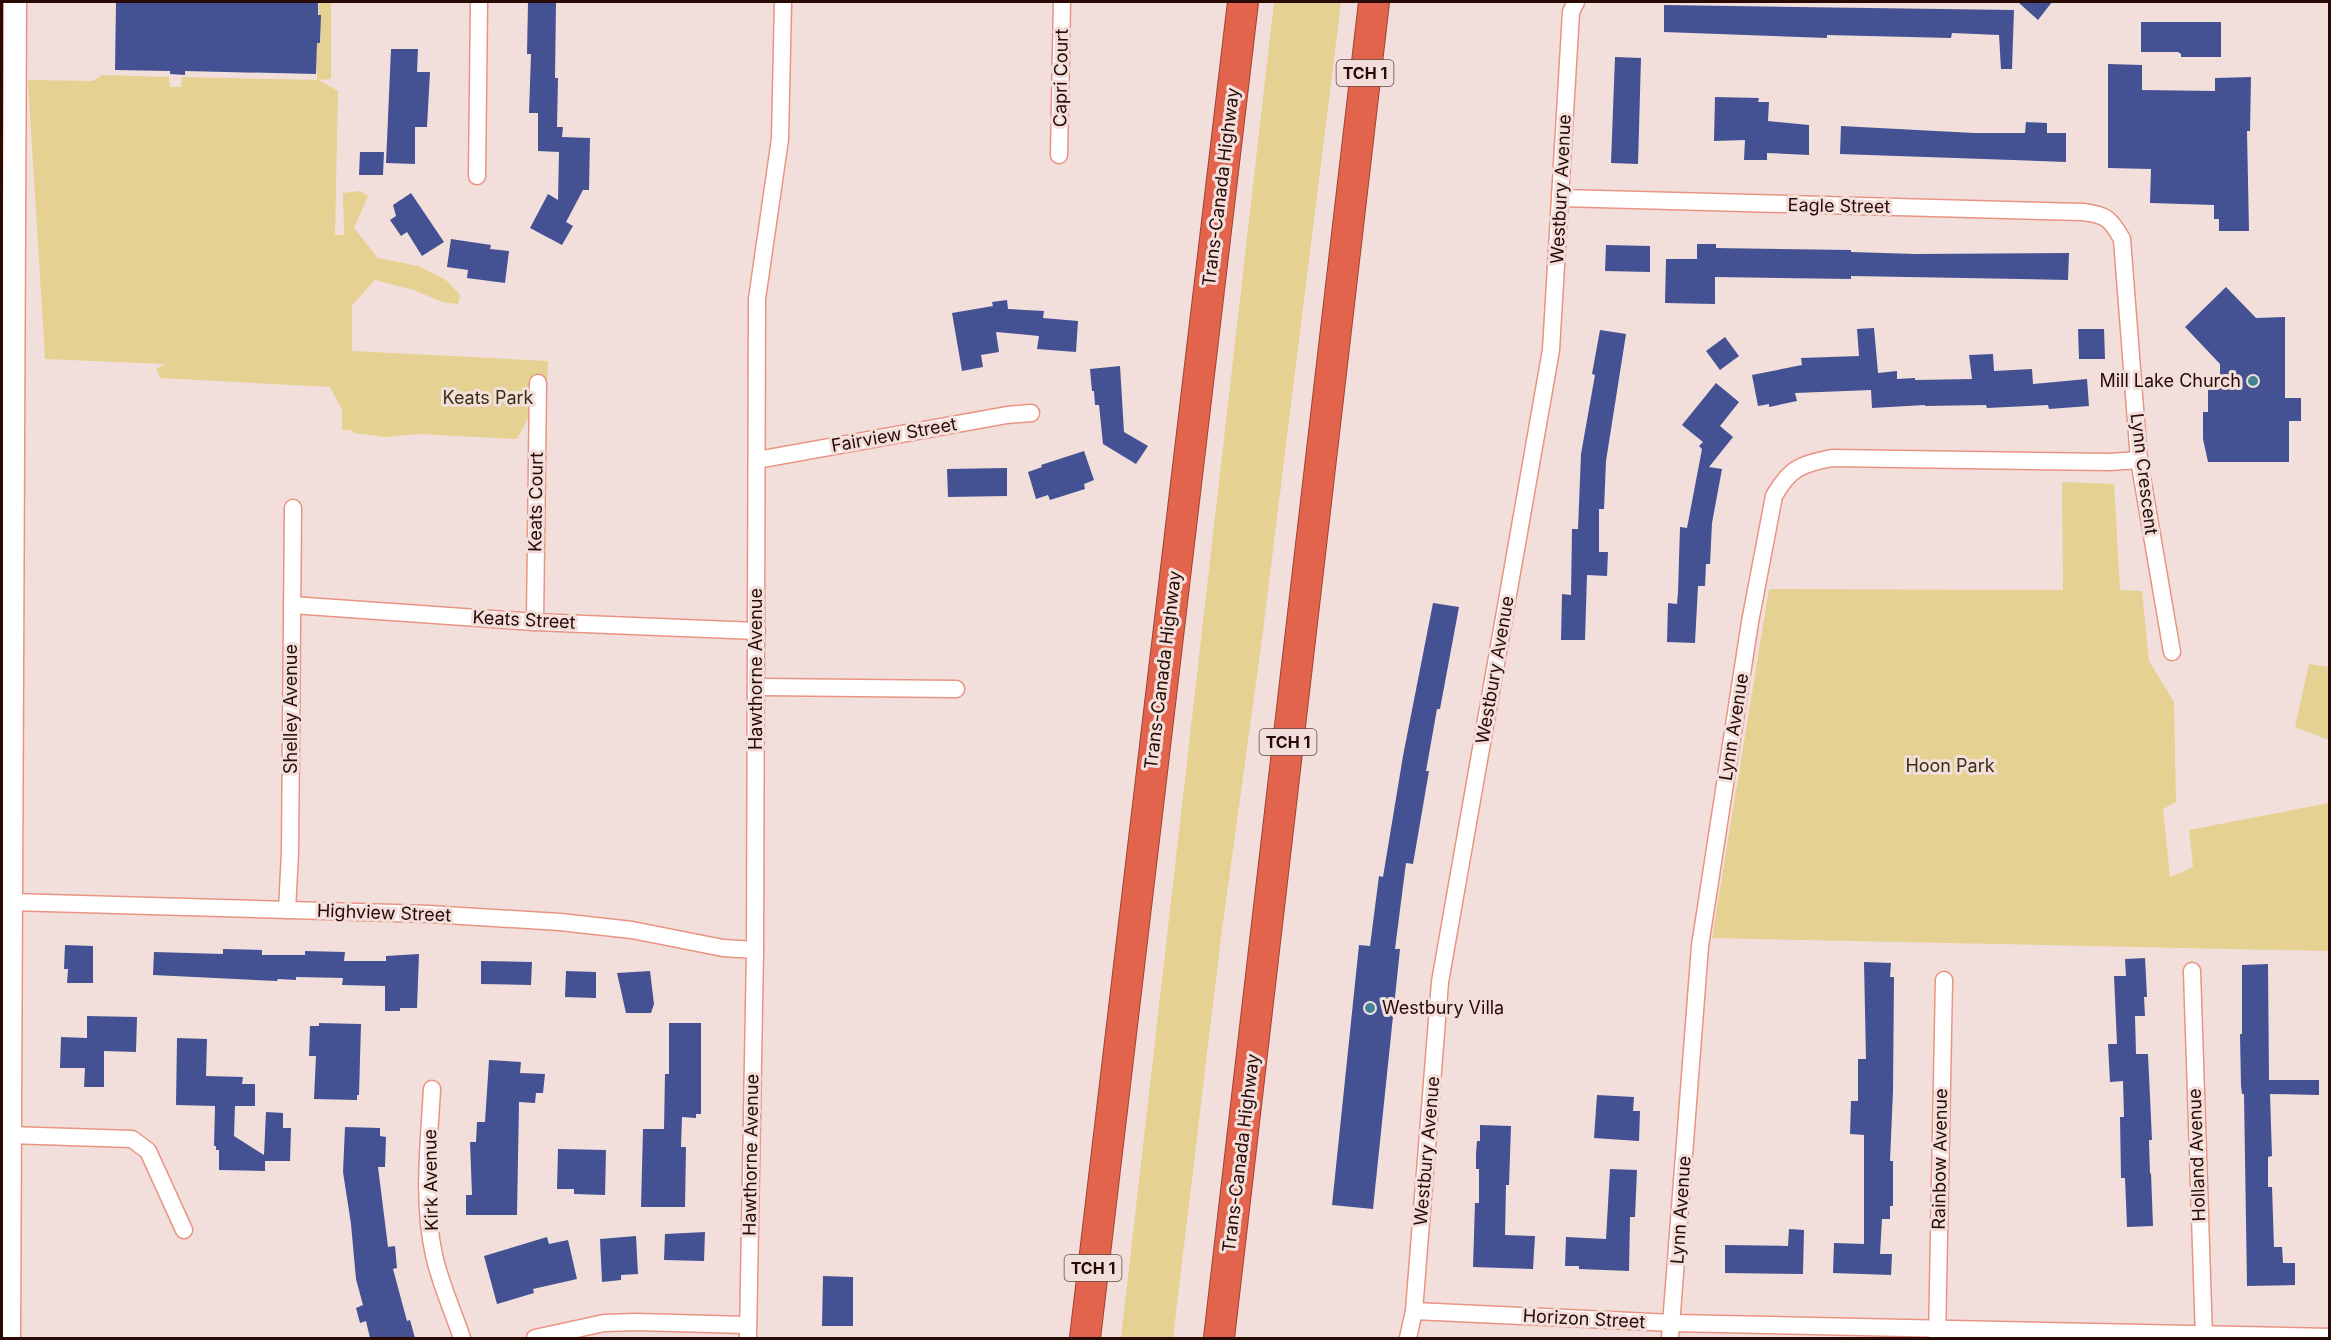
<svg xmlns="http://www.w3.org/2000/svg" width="2331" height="1340" viewBox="0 0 2331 1340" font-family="Inter,sans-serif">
	<rect width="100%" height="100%" fill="#f2dfdb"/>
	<g fill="#e5d191">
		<polygon points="319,2 331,2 331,79 318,80 338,91 335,235 344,235 343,193 360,191 368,196 354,228 378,258 418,266 446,280 460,295 458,304 442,302 414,290 375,280 352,305 352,351 548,361 547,385 517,439 419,434 385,437 354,433 352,430 342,430 342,410 330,387 160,378 156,369 165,364 45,359 28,80 93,81 102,75 169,77 170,87 181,87 182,77 317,80 317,43 321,43 321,31 318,31"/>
		<polygon points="1274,2 1341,2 1262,639 1221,937 1173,1338 1121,1338"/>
		<polygon points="2062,482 2114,484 2120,590 2142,591 2149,661 2174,702 2176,802 2163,809 2170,877 2193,867 2189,830 2329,803 2329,951 1712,938 1769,589 2063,590"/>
		<polygon points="2309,664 2329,667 2329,740 2295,727"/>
	</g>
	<g fill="#445293">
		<polygon points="116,2 318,2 318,15 321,15 320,43 317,43 316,74 185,71 185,75 170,74 170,71 115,70"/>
		<polygon points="528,2 556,2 555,78 558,78 557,127 563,127 562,137 590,138 589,190 583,190 566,222 573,226 562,245 530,228 548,194 558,200 559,152 538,151 538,113 529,113 531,54 527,54"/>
		<polygon points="2018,2 2052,2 2038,20"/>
		<polygon points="1664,5 2014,10 2012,69 2001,69 1999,35 1952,33 1951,38 1827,35 1827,38 1664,32"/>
		<polygon points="2141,22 2221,22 2221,57 2181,57 2181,54 2178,52 2141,52"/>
		<polygon points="391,49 418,49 417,72 430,72 427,127 415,127 415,164 386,163"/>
		<polygon points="1615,57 1641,58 1638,164 1611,163"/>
		<polygon points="2108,64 2142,65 2142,90 2215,91 2215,78 2251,77 2250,131 2247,131 2249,231 2219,231 2219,219 2214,219 2214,205 2150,203 2151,169 2108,168"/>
		<polygon points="1715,97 1759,98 1758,102 1769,102 1768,121 1809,125 1809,155 1767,153 1767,160 1744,160 1745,140 1714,141"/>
		<polygon points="2026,122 2047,123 2047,133 2066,133 2066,162 1840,154 1841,126 1974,133 2025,133"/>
		<polygon points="360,152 384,152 383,175 359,175"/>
		<polygon points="411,193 444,242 422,256 407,232 401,236 390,220 396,216 393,205"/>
		<polygon points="451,239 491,245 490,249 509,251 505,283 467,278 468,270 447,267"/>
		<polygon points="1697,244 1716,244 1716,248 1851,250 1851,252 1915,254 2069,253 2068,280 1851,276 1851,279 1715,277 1715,304 1665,303 1666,259 1697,259"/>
		<polygon points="1606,245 1650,246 1650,272 1605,271"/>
		<polygon points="2226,287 2256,318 2285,317 2285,398 2301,398 2301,421 2289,421 2289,462 2208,462 2203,439 2203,412 2208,412 2208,389 2220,389 2220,364 2185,327"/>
		<polygon points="1007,300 1008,309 1044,311 1043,318 1078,321 1076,352 1037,349 1039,336 996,332 999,352 981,355 983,367 962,371 952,313 993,306 992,302"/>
		<polygon points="1874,328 1878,373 1897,371 1897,379 1915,378 1915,380 1972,379 1969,355 1993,354 1994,371 2032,369 2033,384 2087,379 2089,406 2049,409 2048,405 1987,408 1986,405 1925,406 1925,405 1872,408 1871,390 1795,393 1797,401 1769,407 1769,404 1758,406 1752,375 1802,365 1801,358 1859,356 1857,329"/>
		<polygon points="2078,329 2104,329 2105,359 2079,359"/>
		<polygon points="1600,330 1626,334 1606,461 1604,509 1599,509 1599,552 1608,552 1607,576 1587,575 1585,640 1561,640 1562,594 1571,595 1572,529 1578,529 1581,454 1595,375 1592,374"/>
		<polygon points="1725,337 1739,356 1720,370 1706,351"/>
		<polygon points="1120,366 1124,432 1148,446 1136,464 1103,444 1099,405 1095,405 1094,391 1092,391 1090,369"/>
		<polygon points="1716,383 1739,402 1720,426 1733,437 1709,467 1722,469 1712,523 1710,564 1706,564 1705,586 1698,586 1695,643 1667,642 1668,603 1677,604 1678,592 1680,527 1687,528 1702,449 1699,446 1703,442 1682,425"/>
		<polygon points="1084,451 1094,480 1084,484 1085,489 1050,500 1048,495 1036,499 1028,472 1042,467 1041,465"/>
		<polygon points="1007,468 1007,496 948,497 947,469"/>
		<polygon points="1433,603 1459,607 1440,709 1437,709 1426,771 1429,771 1413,864 1406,863 1395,949 1400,949 1373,1209 1332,1205 1359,945 1370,946 1379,876 1383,877 1403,756"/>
		<polygon points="65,945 93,946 93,983 67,983 68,969 64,969"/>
		<polygon points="223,949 262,950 262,955 305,955 305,951 345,952 344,961 386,961 386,956 419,954 417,1008 400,1008 400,1011 385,1011 385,986 342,985 343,978 296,977 296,980 278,979 277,981 153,975 154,952 223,954"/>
		<polygon points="2145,958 2147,997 2144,997 2145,1016 2135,1016 2136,1054 2148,1054 2152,1140 2149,1140 2150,1174 2151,1173 2153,1226 2127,1227 2125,1178 2121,1178 2120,1117 2124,1117 2123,1081 2110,1082 2108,1044 2117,1044 2114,976 2126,976 2125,959"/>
		<polygon points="481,961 532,962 531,985 481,984"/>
		<polygon points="1864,962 1891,963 1890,977 1894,977 1893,1091 1890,1161 1893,1161 1893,1206 1890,1206 1890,1219 1882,1219 1880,1254 1892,1254 1891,1275 1833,1273 1834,1243 1864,1244 1864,1135 1850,1134 1851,1101 1858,1101 1858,1059 1866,1059"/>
		<polygon points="2268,964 2269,1080 2319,1080 2319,1095 2270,1094 2272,1156 2268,1157 2268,1187 2272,1187 2274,1247 2282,1247 2283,1263 2295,1263 2295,1285 2247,1286 2244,1094 2242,1094 2241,1086 2240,1034 2242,1034 2242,965"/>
		<polygon points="566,971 596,972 596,998 565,997"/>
		<polygon points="650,971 654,1004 651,1013 626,1013 617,973"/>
		<polygon points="87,1016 137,1017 136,1052 104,1051 104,1087 84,1087 85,1068 60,1068 61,1037 87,1038"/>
		<polygon points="319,1023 361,1024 359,1095 357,1095 357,1100 314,1099 316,1056 309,1056 310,1026 319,1026"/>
		<polygon points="669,1023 701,1023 701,1114 696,1114 696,1118 682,1117 681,1147 686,1147 685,1207 641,1207 643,1129 664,1129 665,1074 669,1074"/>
		<polygon points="177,1038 207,1039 206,1076 243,1077 242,1084 255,1084 255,1106 235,1106 234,1136 264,1155 266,1112 283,1113 283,1128 291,1128 290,1161 265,1161 265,1171 219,1170 219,1150 216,1150 216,1146 214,1146 215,1106 176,1105"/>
		<polygon points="489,1060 521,1062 520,1073 545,1074 543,1093 536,1093 535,1103 519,1102 517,1215 466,1215 466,1195 472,1195 470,1142 476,1142 477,1122 485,1122"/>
		<polygon points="1597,1095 1634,1097 1633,1111 1640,1111 1639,1141 1594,1138"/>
		<polygon points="1480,1125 1511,1126 1509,1185 1506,1185 1505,1235 1535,1236 1533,1269 1473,1267 1475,1203 1479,1203 1479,1169 1476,1169 1476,1154 1477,1141 1480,1141"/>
		<polygon points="345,1127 380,1128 380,1136 386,1137 385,1167 378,1167 388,1247 395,1246 397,1268 393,1269 407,1321 410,1320 415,1338 370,1338 366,1321 360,1323 356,1308 363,1305 356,1279 351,1224 343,1172"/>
		<polygon points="558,1149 606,1150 605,1195 574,1194 574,1189 557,1189"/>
		<polygon points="1610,1169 1637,1170 1635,1217 1630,1217 1629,1271 1579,1269 1579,1266 1565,1266 1566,1237 1606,1239"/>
		<polygon points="1789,1229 1804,1230 1803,1274 1725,1273 1725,1245 1788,1246"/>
		<polygon points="705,1232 704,1261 664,1260 665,1234"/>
		<polygon points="636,1236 638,1274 621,1275 621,1280 602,1282 600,1239"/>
		<polygon points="547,1237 549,1244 568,1240 577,1279 533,1289 534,1293 497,1304 484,1256"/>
		<polygon points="823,1276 853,1277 853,1326 822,1326"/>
	</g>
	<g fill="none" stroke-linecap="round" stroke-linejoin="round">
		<g stroke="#e99482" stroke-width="19">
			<g id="street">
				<polyline points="1059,155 1062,2"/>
				<polyline points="477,176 479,2"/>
				<path d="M1561,198l522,14c23,3 27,6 39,27l17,221 33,192"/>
				<polyline points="757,460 1007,415 1031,413"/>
				<polyline points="292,605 535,622 757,631"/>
				<polyline points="535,622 538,383"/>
				<polyline points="756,687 956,689"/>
				<polyline points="11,902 429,914 560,922 632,930 723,948 755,950"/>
				<polyline points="287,910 290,852 293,508"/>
				<polyline points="2192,971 2204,1338"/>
				<path d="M432,1089c-3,55 -10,112 2,166 6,28 19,56 28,83"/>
				<polyline points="9,1135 132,1139 148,1151 184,1230"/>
				<polyline points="1414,1311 1673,1323 2330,1337"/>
				<polyline points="535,1338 604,1323 636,1322 748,1325"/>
				<polyline points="748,1338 755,950 757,299 780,139 783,2"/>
				<polyline points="1408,1338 1414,1311 1440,982 1551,350 1571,12 1576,2"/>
				<path d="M1670,1338l30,-392 50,-324 24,-126c16,-28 27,-32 58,-38l278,4 29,-2"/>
				<polyline points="1937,1338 1944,980"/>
			</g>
		</g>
		<g stroke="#e99482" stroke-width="25">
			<polyline id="secondary" points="9,1338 15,2"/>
		</g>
		<g stroke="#a14434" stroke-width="32">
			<g id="highway">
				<polyline points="1085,1338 1243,2"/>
				<polyline points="1219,1338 1374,2"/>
			</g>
		</g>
		<use href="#street" stroke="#fff" stroke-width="16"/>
		<use href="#secondary" stroke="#fff" stroke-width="22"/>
		<use href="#highway" stroke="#e2644d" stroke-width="30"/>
	</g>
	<g fill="#428694" stroke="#f2dfdb" stroke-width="2">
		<circle cx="2253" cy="381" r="6"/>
		<circle cx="1370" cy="1008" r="6"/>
	</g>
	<g text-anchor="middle" stroke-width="6" stroke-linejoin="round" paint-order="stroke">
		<g fill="#f2dfdb" stroke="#654a45" stroke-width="1.5">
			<rect x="1336.5" y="60" width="57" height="26" rx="4.5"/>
			<rect x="1259.5" y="729" width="57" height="26" rx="4.5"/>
			<rect x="1064.5" y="1255" width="57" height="26" rx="4.5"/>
		</g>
		<g font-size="16" font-weight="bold" fill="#290a05">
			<text x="1365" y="79">TCH 1</text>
			<text x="1288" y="748">TCH 1</text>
			<text x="1093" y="1274">TCH 1</text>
		</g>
		<g font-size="18" fill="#290a05" stroke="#f2dfdb">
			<text transform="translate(1061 78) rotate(-89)" y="6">Capri Court</text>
			<text transform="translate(1221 187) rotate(-83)" y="6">Trans-Canada Highway</text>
			<text transform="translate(1561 189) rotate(-87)" y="6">Westbury Avenue</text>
			<text transform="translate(1839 206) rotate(1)" y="6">Eagle Street</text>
			<text transform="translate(894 435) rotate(-10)" y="6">Fairview Street</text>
			<text transform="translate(2144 474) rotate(83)" y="6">Lynn Crescent</text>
			<text transform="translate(536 502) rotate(-89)" y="6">Keats Court</text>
			<text transform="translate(524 620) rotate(3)" y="6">Keats Street</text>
			<text transform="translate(756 669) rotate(-90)" y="6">Hawthorne Avenue</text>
			<text transform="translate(1163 670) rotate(-83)" y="6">Trans-Canada Highway</text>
			<text transform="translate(1495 670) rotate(-80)" y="6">Westbury Avenue</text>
			<text transform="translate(291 709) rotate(-90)" y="6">Shelley Avenue</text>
			<text transform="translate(1734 727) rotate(-81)" y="6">Lynn Avenue</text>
			<text transform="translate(384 913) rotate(2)" y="6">Highview Street</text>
			<text transform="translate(1427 1151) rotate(-85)" y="6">Westbury Avenue</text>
			<text transform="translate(1241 1153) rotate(-83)" y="6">Trans-Canada Highway</text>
			<text transform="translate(751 1155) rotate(-89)" y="6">Hawthorne Avenue</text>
			<text transform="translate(2197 1155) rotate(-92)" y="6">Holland Avenue</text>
			<text transform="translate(1940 1159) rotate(-89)" y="6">Rainbow Avenue</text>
			<text transform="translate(431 1180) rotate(-91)" y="6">Kirk Avenue</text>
			<text transform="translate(1681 1210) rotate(-86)" y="6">Lynn Avenue</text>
			<text transform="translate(1584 1319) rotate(3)" y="6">Horizon Street</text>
		</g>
		<g font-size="18" fill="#290a05" stroke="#f2dfdb" text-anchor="end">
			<text x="2241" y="387">Mill Lake Church</text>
			<text x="1382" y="1014" text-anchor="start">Westbury Villa</text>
		</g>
		<g font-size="18" fill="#393012" stroke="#f2dfdb">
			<text x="488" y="404">Keats Park</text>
			<text x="1950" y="772">Hoon Park</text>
		</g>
	</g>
	<rect width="2331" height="1340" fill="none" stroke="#290a05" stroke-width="6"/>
</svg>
